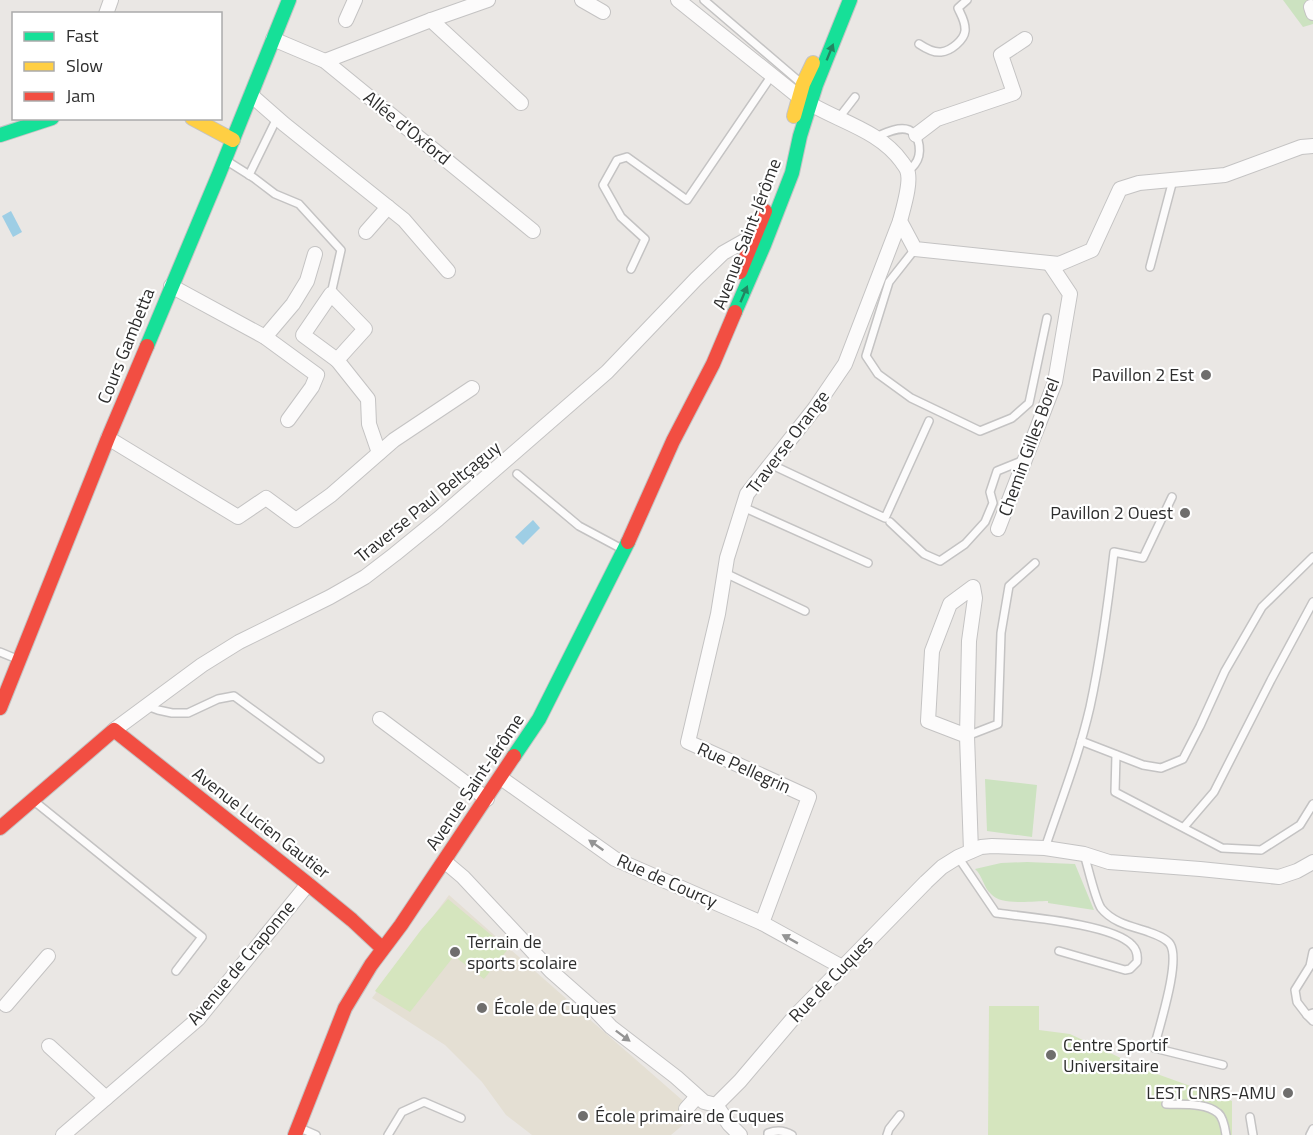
<svg xmlns="http://www.w3.org/2000/svg" width="1313" height="1135" viewBox="0 0 1313 1135" font-family="'Titillium Web',sans-serif">
	<rect width="100%" height="100%" fill="#eae7e4"/>
	<polygon fill="#e4dfd3" points="449,895 587,1017 697,1113 671,1135 532,1135 506,1115 482,1082 445,1045 372,998"/>
	<g fill="#cce2c0">
		<polygon points="1283,0 1313,0 1313,24 1303,27"/>
		<polygon points="985,779 1037,785 1032,837 987,831"/>
		<path d="M1027,862l48,2 19,46 -46,-7v-2c-15,0 -47,5 -57,-7 -8,-7 -8,-18 -16,-25l26,-6z"/>
	</g>
	<g fill="#d5e5be">
		<polygon points="448,899 508,949 484,979 454,956 410,1012 375,991 421,930"/>
		<polygon points="989,1006 1039,1006 1039,1030 1070,1034 1146,1070 1232,1101 1232,1135 988,1135"/>
	</g>
	<g fill="#9ecee5">
		<polygon points="11,211 22,232 13,237 2,216"/>
		<polygon points="533,520 540,528 523,545 515,537"/>
	</g>
	<g fill="none" stroke-linecap="round" stroke-linejoin="round">
		<g stroke="#c4c3c3" stroke-width="10">
			<g id="lane">
				<polyline points="704,0 801,83"/>
				<path d="M919,44c6,4 14,9 22,8 10,-1 23,-12 24,-21 1,-9 -4,-16 -7,-23l9,-8"/>
				<polyline points="838,119 855,97"/>
				<path d="M876,137c9,-4 23,-11 33,-7 12,5 13,25 6,34 -2,3 -5,5 -7,7"/>
				<polyline points="227,161 254,178 275,194 299,204 341,250 331,294"/>
				<polyline points="249,175 277,118"/>
				<polyline points="915,249 889,282 866,356 878,374 911,398 980,431 1012,418 1029,403 1047,318"/>
				<polyline points="1150,267 1173,180"/>
				<polyline points="631,269 645,239 621,217 603,185 617,160 627,157 687,200 772,75"/>
				<polyline points="770,464 885,518 929,421"/>
				<polyline points="517,474 579,526 622,549"/>
				<polyline points="743,507 868,563"/>
				<polyline points="890,522 924,554 940,561 965,544 985,522 993,503 990,492 997,471 1024,460"/>
				<polyline points="725,573 805,611"/>
				<polyline points="0,652 17,659"/>
				<polyline points="147,706 158,710 172,713 188,713 218,699 234,696 320,759"/>
				<polyline points="967,736 998,724 1001,633 1009,586 1035,563"/>
				<polyline points="1081,741 1143,765 1161,768 1183,759 1200,726 1225,671 1262,607 1313,557"/>
				<polyline points="1116,755 1115,792 1222,848 1261,850 1300,825 1313,804"/>
				<polyline points="34,801 202,937 176,971"/>
				<polyline points="1184,827 1214,792 1271,680 1313,602"/>
				<path d="M1045,848c16,-47 34,-93 45,-141 11,-51 18,-103 24,-155l29,6 29,-61"/>
				<path d="M1084,854c4,13 11,45 17,54 11,14 29,18 45,23 8,3 19,6 24,13 11,17 -11,83 -16,104l69,17"/>
				<path d="M958,857l38,56c30,4 117,11 136,32 5,5 6,10 5,17l-7,7 -5,1 -66,-19"/>
				<polyline points="1313,952 1310,966 1295,990 1297,1002 1307,1015 1313,1013"/>
				<polyline points="1307,1015 1313,1021"/>
				<path d="M1166,1104c15,1 39,-2 52,9 5,4 7,15 8,22"/>
				<polyline points="1250,1117 1253,1135"/>
				<polyline points="300,1128 316,1135"/>
				<polyline points="388,1135 402,1112 424,1102 461,1118"/>
				<path d="M768,1135v-2c8,-3 16,-3 24,2"/>
				<polyline points="887,1135 889,1129 900,1115"/>
				<polyline points="1310,1135 1313,1129"/>
			</g>
		</g>
		<g stroke="#c4c3c3" stroke-width="16">
			<g id="street">
				<polyline points="582,0 603,12"/>
				<path d="M678,0l121,97c33,23 79,31 103,65 2,3 4,5 5,8 5,11 -4,39 -7,51l15,28 144,15 33,-14 28,-61 19,-6 86,-8 76,-28 12,-1"/>
				<polyline points="1311,7 1313,13"/>
				<polyline points="106,14 111,0"/>
				<polyline points="346,20 355,0"/>
				<polyline points="431,20 521,103"/>
				<polyline points="273,39 325,61 533,231"/>
				<polyline points="325,61 431,20 488,0"/>
				<polyline points="251,95 284,124 404,220 448,271"/>
				<polyline points="916,135 937,119 1014,93 1001,55 1025,39"/>
				<polyline points="366,232 388,207"/>
				<polyline points="171,286 265,337 317,375 312,387 288,420"/>
				<polygon points="331,294 365,329 337,360 303,335"/>
				<polyline points="265,337 293,304 307,281 315,254"/>
				<polyline points="337,360 368,399 369,424 379,453"/>
				<polyline points="108,438 238,517 266,498 296,520 331,495 394,440 472,388"/>
				<polyline points="998,529 1055,382 1070,294 1050,264"/>
				<polyline points="380,719 487,799"/>
				<polyline points="114,730 202,665 239,642 330,597 365,577 395,554 438,519 607,372 696,279 723,253 746,240 752,240 760,243"/>
				<polyline points="967,736 928,721 932,651 950,604 973,587 975,598 969,641 967,736 971,851"/>
				<polyline points="501,778 615,859 762,923 842,967"/>
				<polyline points="444,861 463,877 551,971 594,1009 611,1027 676,1077 704,1102 716,1105"/>
				<polyline points="762,923 809,797 688,742 718,614 727,558 747,494 815,408 845,364 900,221"/>
				<polyline points="6,1005 48,956"/>
				<polyline points="49,1046 106,1098"/>
				<polyline points="716,1105 740,1081 796,1015 926,882 942,867 958,857 981,847 992,846 1045,848 1084,854 1109,862 1200,869 1279,877 1297,871 1313,862"/>
				<polyline points="716,1105 729,1124 740,1135"/>
				<polyline points="686,1109 694,1100"/>
				<polyline points="63,1135 198,1019 308,884"/>
			</g>
		</g>
		<g stroke="#c4c3c3" stroke-width="16">
			<g id="fast">
				<polyline points="0,135 52,118"/>
				<polyline points="735,312 764,245 792,173 800,136 816,85 850,0"/>
				<polyline points="147,346 219,174 289,0"/>
				<polyline points="514,756 539,719 628,542"/>
			</g>
		</g>
		<g stroke="#c4c3c3" stroke-width="16">
			<g id="slow">
				<polyline points="794,116 803,84 813,63"/>
				<polyline points="192,118 233,140"/>
			</g>
		</g>
		<g stroke="#c4c3c3" stroke-width="16">
			<g id="jam">
				<polyline points="740,272 765,211"/>
				<polyline points="628,542 673,441 713,364 735,312"/>
				<polyline points="0,708 108,438 147,346"/>
				<polyline points="0,828 114,730 308,884 352,920 382,948"/>
				<polyline points="295,1135 345,1008 371,965 401,925 514,756"/>
			</g>
		</g>
		<use href="#lane" stroke="#fcfbfb" stroke-width="7"/>
		<use href="#street" stroke="#fcfbfb" stroke-width="14"/>
		<use href="#fast" stroke="#16e098" stroke-width="14"/>
		<use href="#slow" stroke="#ffcf43" stroke-width="14"/>
		<use href="#jam" stroke="#f24e42" stroke-width="14"/>
	</g>
	<defs><path id="oneway-solid" d="M-6-.8H1V-3.2L6.5 0L1 3.2V.8H-6Z" transform="scale(1.5)"/></defs>
	<g fill="#228662">
		<use href="#oneway-solid" transform="translate(830 52) rotate(-68)"/>
		<use href="#oneway-solid" transform="translate(744 294) rotate(-67)"/>
	</g>
	<g fill="#949494">
		<use href="#oneway-solid" transform="translate(596 845) rotate(-145)"/>
		<use href="#oneway-solid" transform="translate(790 939) rotate(-151)"/>
		<use href="#oneway-solid" transform="translate(623 1036) rotate(37)"/>
	</g>
	<g fill="#6f6e6d" stroke="#fff" stroke-width="2">
		<circle cx="1206" cy="375" r="6"/>
		<circle cx="1185" cy="513" r="6"/>
		<circle cx="455" cy="952" r="6"/>
		<circle cx="482" cy="1008" r="6"/>
		<circle cx="1051" cy="1055" r="6"/>
		<circle cx="1288" cy="1093" r="6"/>
		<circle cx="583" cy="1116" r="6"/>
	</g>
	<g text-anchor="middle" stroke-width="4.5" stroke-linejoin="round" paint-order="stroke">
		<g font-size="18" fill="#2d2d2d" stroke="#fff">
			<text transform="translate(407 128) rotate(39)" y="6">Allée d'Oxford</text>
			<text transform="translate(747 234) rotate(-69)" y="6">Avenue Saint-Jérôme</text>
			<text transform="translate(126 346) rotate(-68)" y="6">Cours Gambetta</text>
			<text transform="translate(788 442) rotate(-53)" y="6">Traverse Orange</text>
			<text transform="translate(1029 447) rotate(-70)" y="6">Chemin Gilles Borel</text>
			<text transform="translate(428 502) rotate(-39)" y="6">Traverse Paul Beltçaguy</text>
			<text transform="translate(744 768) rotate(24)" y="6">Rue Pellegrin</text>
			<text transform="translate(475 782) rotate(-56)" y="6">Avenue Saint-Jérôme</text>
			<text transform="translate(261 823) rotate(38)" y="6">Avenue Lucien Gautier</text>
			<text transform="translate(667 881) rotate(24)" y="6">Rue de Courcy</text>
			<text transform="translate(241 963) rotate(-50)" y="6">Avenue de Craponne</text>
			<text transform="translate(831 979) rotate(-46)" y="6">Rue de Cuques</text>
		</g>
		<g font-size="18" fill="#2d2d2d" stroke="#fff" text-anchor="start">
			<text x="1194" y="381" text-anchor="end">Pavillon 2 Est</text>
			<text x="1173" y="519" text-anchor="end">Pavillon 2 Ouest</text>
			<text x="467" y="948">Terrain de<tspan x="467" dy="21">sports scolaire</tspan></text>
			<text x="494" y="1014">École de Cuques</text>
			<text x="1063" y="1051">Centre Sportif<tspan x="1063" dy="21">Universitaire</tspan></text>
			<text x="1276" y="1099" text-anchor="end">LEST CNRS-AMU</text>
			<text x="595" y="1122">École primaire de Cuques</text>
		</g>
	</g>
	<rect x="12" y="12" width="210" height="108" fill="#ffffff" stroke="#ababab" stroke-width="1.5"/>
	<rect x="24" y="32" width="30" height="9" fill="#16e098" stroke="#ababab" stroke-width="1.5"/>
	<text x="66" y="42" font-size="18" fill="#2d2d2d">Fast</text>
	<rect x="24" y="62" width="30" height="9" fill="#ffcf43" stroke="#ababab" stroke-width="1.5"/>
	<text x="66" y="72" font-size="18" fill="#2d2d2d">Slow</text>
	<rect x="24" y="92" width="30" height="9" fill="#f24e42" stroke="#ababab" stroke-width="1.5"/>
	<text x="66" y="102" font-size="18" fill="#2d2d2d">Jam</text>
</svg>
